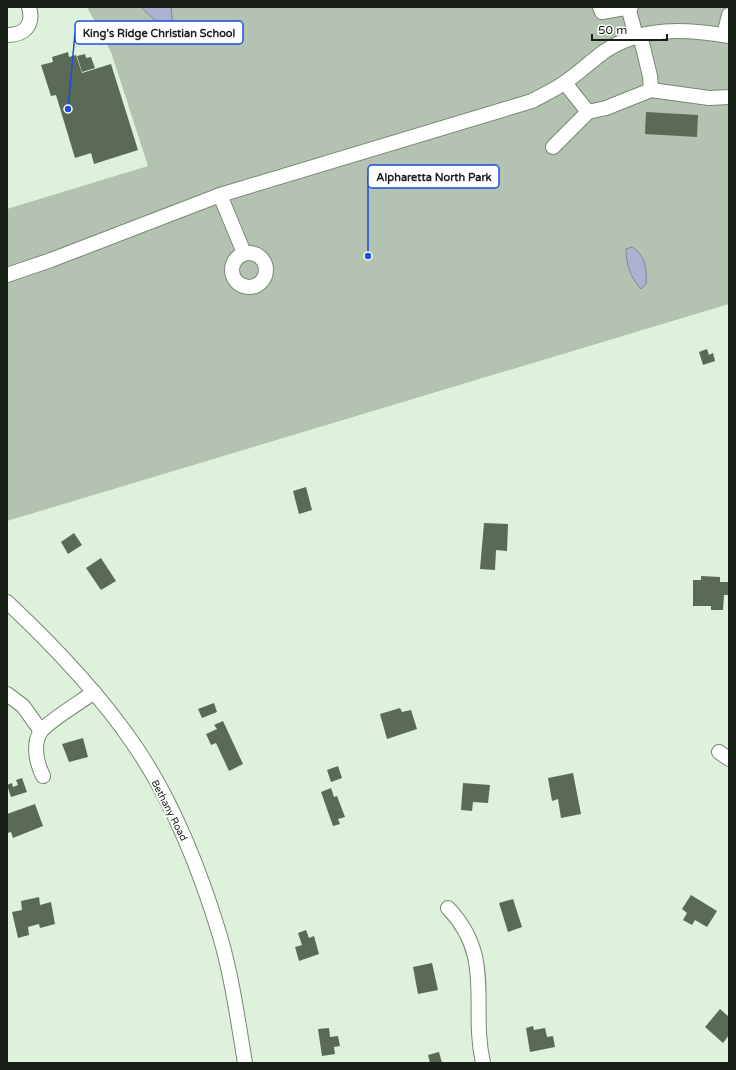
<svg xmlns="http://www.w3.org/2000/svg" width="736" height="1070" viewBox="0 0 736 1070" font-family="'Varela Round',sans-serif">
	<rect width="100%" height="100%" fill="#def1da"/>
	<polygon fill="#b4c2b1" points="87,7 729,7 729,304 7,521 7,209 148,166 111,52"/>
	<g fill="#acb2d2" stroke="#80869a">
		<path d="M141,7h30l2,18c-14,3 -22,-9 -32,-18z"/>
		<path d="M632,247c14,8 15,23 14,37l-5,5c-11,-12 -15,-25 -15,-40z"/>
	</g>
	<g fill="#5a6a56">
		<polygon points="68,52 69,57 76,55 82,73 111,64 138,150 94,164 91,153 75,158 56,95 51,96 41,65 53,62 52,57"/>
		<polygon points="85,54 86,58 91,57 95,68 82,72 77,56"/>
		<polygon points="646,112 698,115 697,137 645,134"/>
		<polygon points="707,349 709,355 713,353 715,361 703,365 699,352"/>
		<polygon points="306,487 312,510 299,514 293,491"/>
		<polygon points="484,523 508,524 507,551 496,550 495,570 480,569"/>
		<polygon points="74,533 82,545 68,554 61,542"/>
		<polygon points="101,558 116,581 101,590 86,568"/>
		<polygon points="701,576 720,577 720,582 729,582 728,595 724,595 723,610 711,610 711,606 693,606 693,580 701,580"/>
		<polygon points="214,703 217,712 202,718 198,709"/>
		<polygon points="400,708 402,712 411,710 417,729 387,739 380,714"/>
		<polygon points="223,721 243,764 229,771 216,743 211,745 206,734 217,729 214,725"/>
		<polygon points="83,738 88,757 69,762 62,744"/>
		<polygon points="338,766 342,778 331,782 327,770"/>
		<polygon points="573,773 581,814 561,818 558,799 552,801 548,778"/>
		<polygon points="22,778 27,792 11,797 7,785 12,783 13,787 18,785 16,780"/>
		<polygon points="463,783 490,785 488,803 473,802 472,811 461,810"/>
		<polygon points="331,788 334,797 337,796 345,817 338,819 340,824 333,826 321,792"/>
		<polygon points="35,804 43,826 13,838 11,832 7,833 7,814"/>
		<polygon points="691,895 717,911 707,927 695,920 692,925 683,920 687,913 682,909"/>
		<polygon points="39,897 40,905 51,902 55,924 40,928 39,924 28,927 29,935 18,938 12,912 22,910 21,901"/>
		<polygon points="513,899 522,927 508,932 499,903"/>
		<polygon points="306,930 309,938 314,936 319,954 299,961 295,947 302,945 298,933"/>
		<polygon points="432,963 438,990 418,994 413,967"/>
		<polygon points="720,1009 729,1017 729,1035 723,1043 705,1027"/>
		<polygon points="533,1026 534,1030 545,1028 547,1037 553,1036 555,1047 530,1052 526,1028"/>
		<polygon points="329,1028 330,1037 338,1036 340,1046 334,1047 335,1054 322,1056 318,1029"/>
		<polygon points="439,1052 442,1063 430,1063 428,1055"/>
	</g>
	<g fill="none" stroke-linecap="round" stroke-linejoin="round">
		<g stroke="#778974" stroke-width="16">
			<g id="minor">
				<polyline points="600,7 602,12 631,7"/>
				<polyline points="628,7 636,36"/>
				<path d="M7,35c18,0 27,-10 22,-28"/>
				<polyline points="640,35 650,76 651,90"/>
				<polyline points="724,35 729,15"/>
				<polyline points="565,83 588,112"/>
				<polyline points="553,147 588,112 606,108 651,90 709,98 729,97"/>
				<polyline points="220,195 244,253"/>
				<circle cx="249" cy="270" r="17"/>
				<path d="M7,275l44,-15 169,-65 312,-94c11,-6 22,-11 32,-18 14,-9 27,-22 41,-32 38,-25 81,-22 124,-15"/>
				<path d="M7,602c47,44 92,91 128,144 39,57 65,124 85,190 12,41 18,85 25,127"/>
				<polyline points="7,694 23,706 41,731"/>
				<polyline points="719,752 729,759"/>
				<path d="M43,776c-6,-12 -11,-32 -2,-45 8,-10 41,-30 53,-39"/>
				<path d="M448,908c47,49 22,97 35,155"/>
			</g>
		</g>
		<use href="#minor" stroke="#fff" stroke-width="14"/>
	</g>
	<g text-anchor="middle" stroke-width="4" stroke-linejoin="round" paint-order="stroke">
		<g font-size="10" fill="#181f17" stroke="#fff">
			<text transform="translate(170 810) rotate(63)" y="4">Bethany Road</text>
		</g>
	</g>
	<path fill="none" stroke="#1d4ed8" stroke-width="1.5" d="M68 109L75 33M368 256L368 177"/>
	<g fill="#1d4ed8" stroke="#fff" stroke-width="1.5">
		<circle cx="68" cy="109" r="4"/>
		<circle cx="368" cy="256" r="4"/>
	</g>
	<g fill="#fff" stroke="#1d4ed8" stroke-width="1.5">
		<rect x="75" y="21" width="168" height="23" rx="4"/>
		<rect x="368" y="165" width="131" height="23" rx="4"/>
	</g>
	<g font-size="11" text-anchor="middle" font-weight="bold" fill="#181f17">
		<text x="159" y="37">King's Ridge Christian School</text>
		<text x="434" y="181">Alpharetta North Park</text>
	</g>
	<rect width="736" height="1070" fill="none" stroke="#181f17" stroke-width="16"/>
	<path d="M592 34v6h75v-6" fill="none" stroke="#181f17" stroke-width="2"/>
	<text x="598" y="34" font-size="12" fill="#181f17" stroke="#ffffff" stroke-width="3" paint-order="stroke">50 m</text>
</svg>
